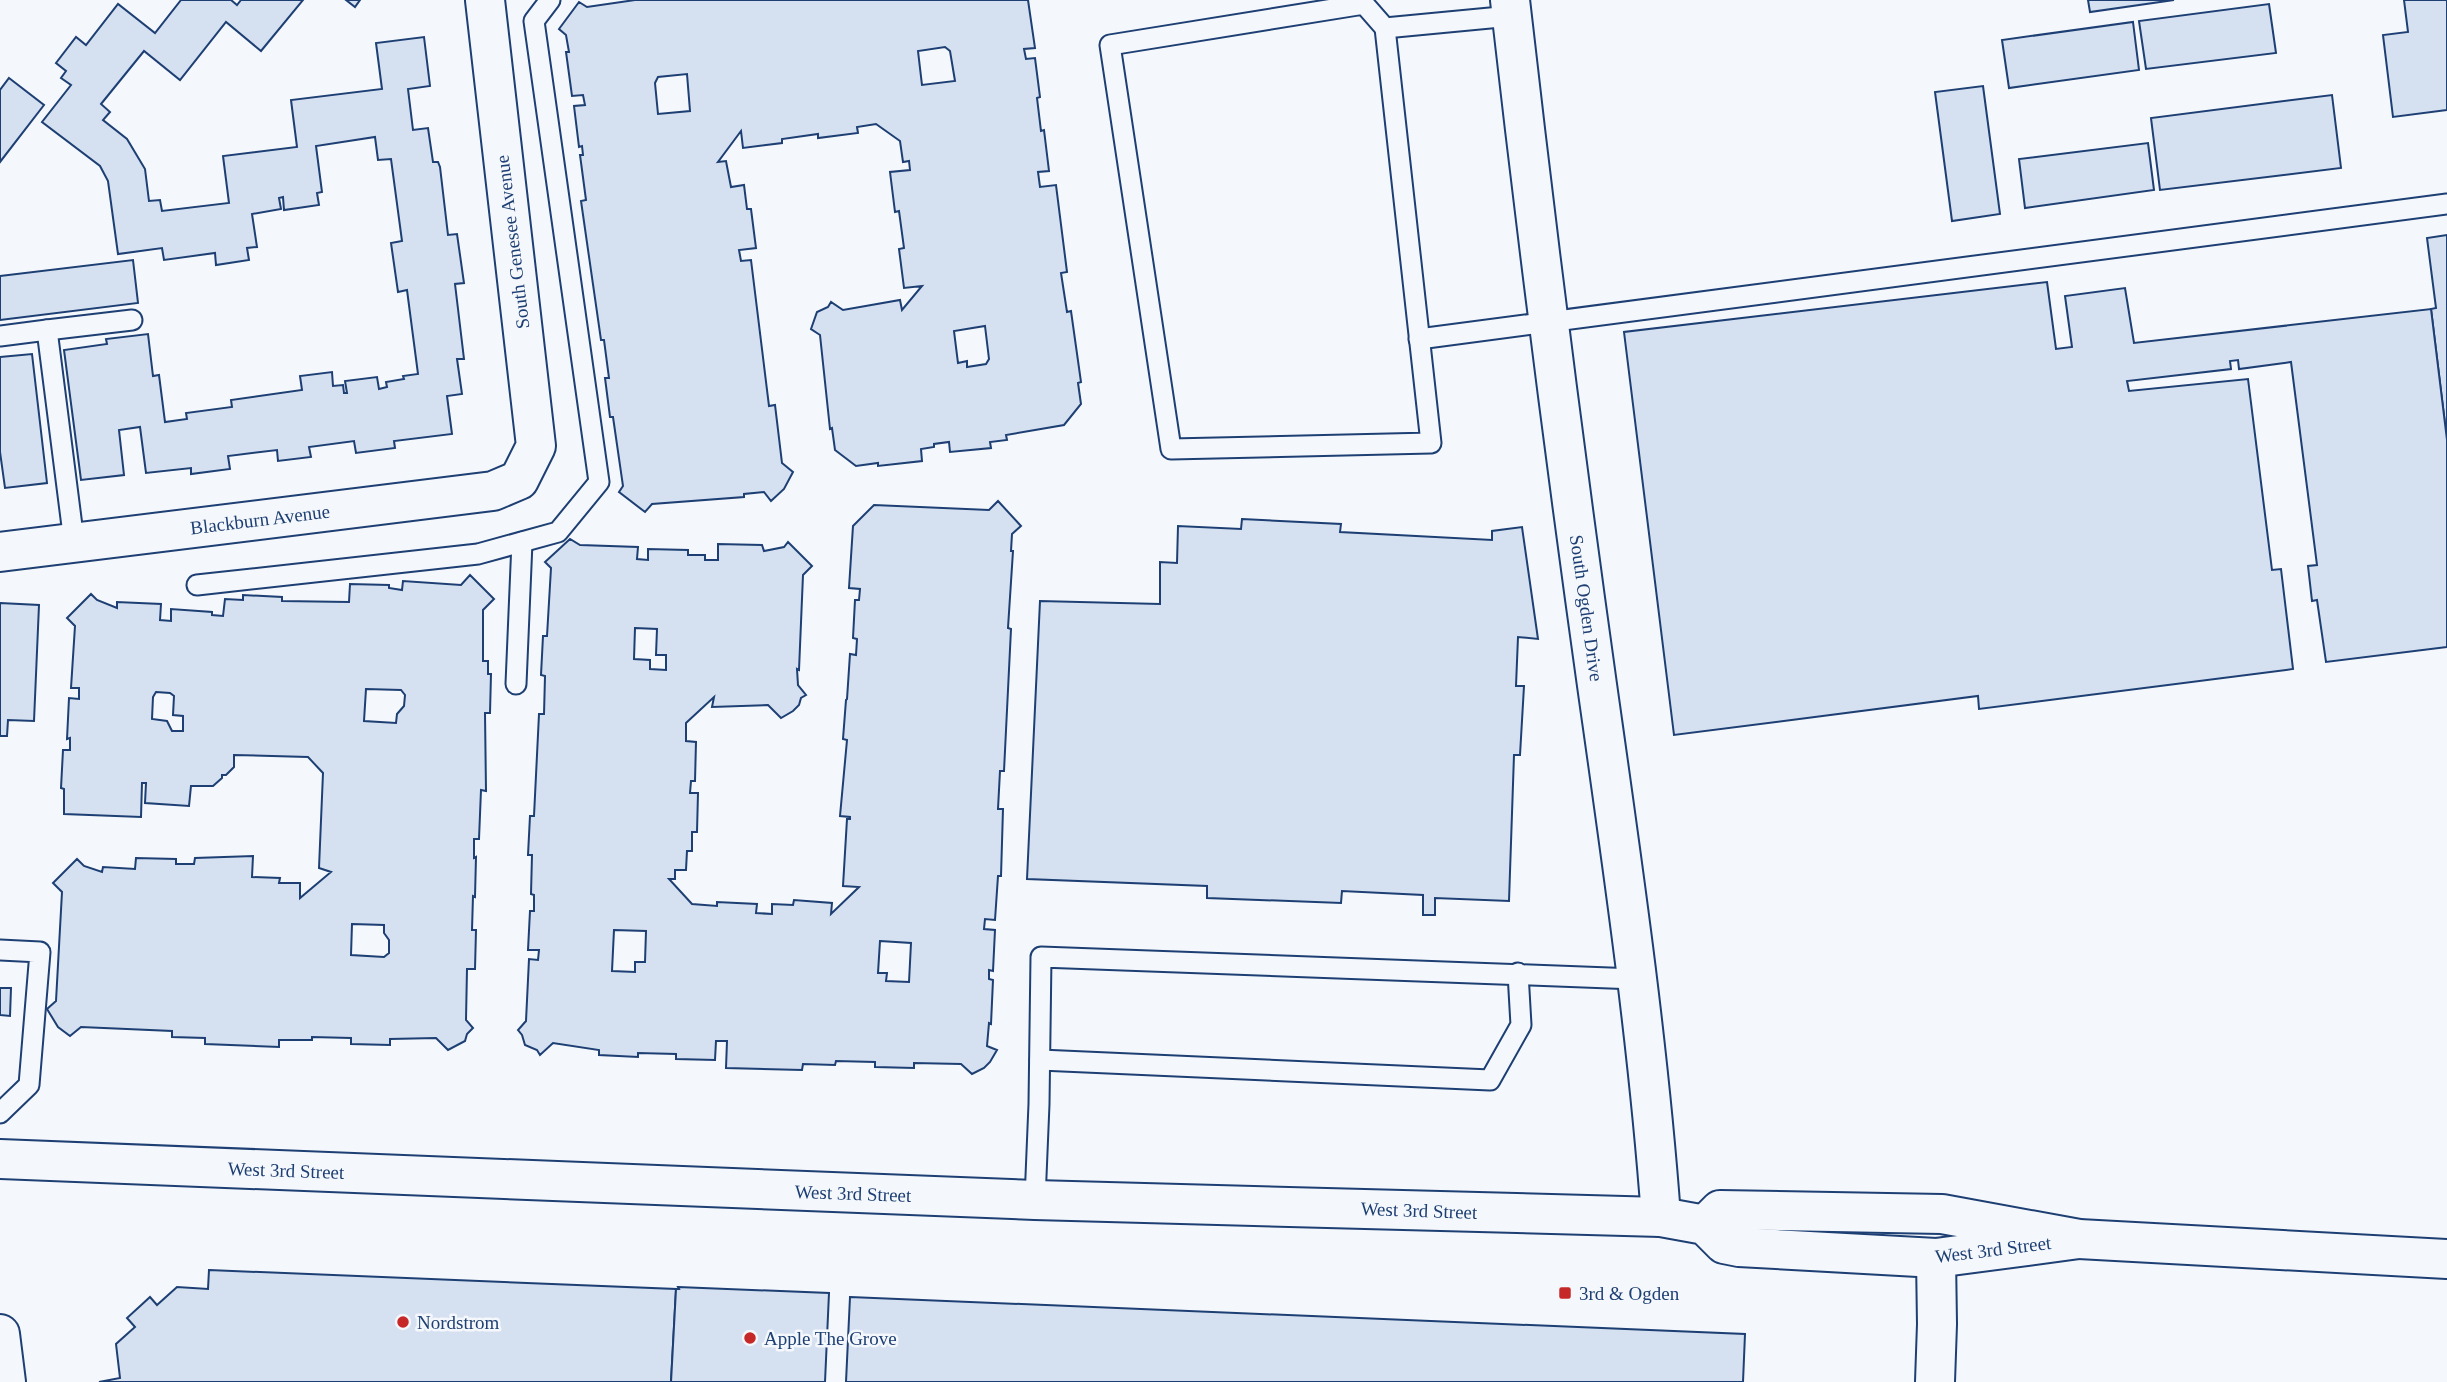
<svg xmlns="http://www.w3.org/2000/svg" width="2447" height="1382" viewBox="0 0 2447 1382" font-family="Georgia,serif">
	<rect width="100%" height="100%" fill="#f4f7fb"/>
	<g fill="#d5e0f0" stroke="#1d3f73" stroke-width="2" fill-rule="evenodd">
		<polygon points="181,0 231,0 237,5 241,0 303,0 261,51 226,22 180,80 144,51 101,104 110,112 103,120 127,139 145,169 149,201 160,200 162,211 229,203 223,156 297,147 291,100 382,89 376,43 424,37 430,86 408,89 413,130 428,128 433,162 438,162 440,167 448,235 457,234 464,283 455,284 464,359 457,359 462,394 447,396 452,434 394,441 395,448 356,453 354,441 309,447 311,457 278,461 277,450 228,456 230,469 191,474 191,468 146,473 140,427 119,430 124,475 81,480 64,350 107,344 106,339 148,334 153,376 159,375 165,422 187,419 186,413 232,407 231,400 302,390 300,376 332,372 333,386 343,385 344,393 347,393 345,381 377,377 379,389 387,387 386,382 404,379 403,376 418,374 407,290 398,292 391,243 402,241 391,159 378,160 375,137 316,146 322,192 317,193 319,205 284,210 283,197 279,198 281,209 252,214 257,247 247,248 249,260 216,265 215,253 164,260 162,248 118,254 108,181 100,166 42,122 71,85 61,78 66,71 56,63 76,37 86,45 118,4 155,33"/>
		<polygon points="346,0 360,0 355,7"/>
		<path d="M635,0h393l7,48 -11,1 2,10 9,-1 5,39 -3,1 4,33 3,-1 5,41 -11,1 2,15 16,-2 11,87 -6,1 6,39 4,-1 10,71 -3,1 3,21 -17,21 -58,10 1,5 -17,2 1,6 -41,4 -1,-10 -15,2v3l-13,2 1,12 -44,5v-3l-22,3 -21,-16 -3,-22 -2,1 -10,-94 -9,-6 6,-17 11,-5 3,-5 12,8 57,-10 2,10 20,-24 -18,2 -5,-39 5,-1 -5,-37 -4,1 -5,-40 20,-2 -1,-9 -6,1 -3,-21 -24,-17 -19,3 1,6 -40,5v-4l-36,5v4l-39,5 -2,-17 -23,31 8,-1 5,26 13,-2 3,24h4l5,39 -17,2 2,11 10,-1 18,146 6,-1 7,58 11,9 -9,17 -13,12 -7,-9 -20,2v3l-92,7 -7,8 -26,-20 4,-6 -10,-69h-3l-5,-39h4l-5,-38h-3l-20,-139 5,-1 -6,-45h3l-1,-9 -3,1 -5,-41 11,-1 -2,-10 -11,1 -6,-44h3l-3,-17 -7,-6 20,-27 8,5zM945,47l5,4 5,30 -33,4 -4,-34zM687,74l3,37 -32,3 -3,-31 3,-6zM985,326l4,33 -3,5 -19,3v-6l-9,2 -4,-32z"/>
		<polygon points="2088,0 2174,0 2090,12"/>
		<polygon points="2404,0 2447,0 2447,110 2393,117 2383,35 2408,32"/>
		<polygon points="2269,4 2276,53 2146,69 2139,21"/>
		<polygon points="2133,22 2139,70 2009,88 2002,40"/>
		<polygon points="9,78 44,105 0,162 0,90"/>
		<polygon points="1983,86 2000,214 1952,221 1935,92"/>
		<polygon points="2332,95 2341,168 2160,190 2151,118"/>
		<polygon points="2148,143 2154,190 2025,208 2019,159"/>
		<polygon points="2447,235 2447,440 2431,309 2436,308 2427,238"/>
		<polygon points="133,260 138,303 0,320 0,276"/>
		<polygon points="2047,282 2056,349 2072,347 2065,296 2125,288 2134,343 2431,309 2447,440 2447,647 2326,662 2317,600 2312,601 2308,566 2317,565 2291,362 2239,369 2238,360 2230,361 2231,369 2127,381 2129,391 2248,379 2272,570 2281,569 2293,669 1979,709 1978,696 1674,735 1624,332"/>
		<polygon points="32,354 47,483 5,488 0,452 0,357"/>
		<path d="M998,501l23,25 -9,8 -1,17h2l-5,77 3,1 -7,142h-4l-2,38h5l-2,67h-3l-3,44 -10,-1 -1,10 11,1 -2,41 -4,-1v9l4,1 -2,44 -2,-1 -2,23 10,4 -7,12 -6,6 -12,6 -11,-10 -47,-1v5l-39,-1v-5l-39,-1 -1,4 -32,-1 -1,6 -76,-2 1,-27h-11l-1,19 -39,-1v-5l-38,-1v4l-39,-2v-5l-46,-7 -13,12 -3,-5 -12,-5 -3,-10 -4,-5 8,-9 3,-62 9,1 1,-10h-11l2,-39h4v-16l-3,-1 1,-39h-4l2,-39h4l5,-102h5l1,-38 -4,-1 2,-39h4l4,-68 -6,-6 25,-23 10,6 58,2 -1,12 11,1v-11l40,1v5h17v5h13v-16l44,1 2,6 20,-4 4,-5 24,24 -9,9 -4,95 -2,-1 1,16 8,10 -5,3 -2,7 -6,6 -12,7 -13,-13 -56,2 2,-10 -28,26v18l10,1 -1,39h-4l-1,12h8l-1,39h-5v19h-5l-1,19h-11v9h-6l23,25 25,2v-4l40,2 -1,9 16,1v-10l21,1 1,-5 38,3 -1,11 28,-27 -16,-1 4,-67h3v-2l-10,-1 7,-76 -4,-1 3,-39 1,-1 3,-45 6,1 1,-16 -4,-1 2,-38h4l1,-11 -11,-1 4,-62 21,-21 115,5zM635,628l22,1 -1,26h10v15l-16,-1v-9l-16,-1zM614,930l32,1 -1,31h-10v10l-23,-1zM880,941l31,2 -2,39 -23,-1 1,-8h-9z"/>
		<polygon points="1242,519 1341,524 1340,532 1492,540 1492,531 1522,527 1538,639 1518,637 1516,686 1524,686 1520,755 1514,755 1509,901 1435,898 1435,915 1423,915 1423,895 1342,891 1341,903 1207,898 1207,886 1027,879 1040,601 1160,604 1160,562 1177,563 1178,526 1241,529"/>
		<path d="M470,575l24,24 -11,11v51h5v13h3l-1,39h-5l1,78 -5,-1 -2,49h-5v19l2,-1 -1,40 -2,-1 -1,34h4l-1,39h-8l-1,51 7,8 -6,6 -2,7 -17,9 -12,-12 -46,1v6l-39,-1v-6l-39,-1v3h-33v7l-74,-3v-6l-33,-1v-6l-91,-4 -11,9 -12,-9 -11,-18 9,-8 6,-109 -9,-9 24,-24 7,7 18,6 1,-5 32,2 1,-11 40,1v5h18l1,-6 58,-2 -1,21 28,1 -1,5h21v15l31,-26 -12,-4 4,-95 -15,-16 -74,-2v12l-8,8h-4v3l-9,8h-22l-2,20 -44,-3 1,-20h-4l-1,34 -77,-3v-25l-3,-1 2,-38h7v-12l-3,1 2,-41 10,1v-11h-8l4,-62 -8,-8 24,-24 6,6 20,8v-6l44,2 -1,16 11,1v-12l41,3v3l11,1 2,-17 18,1v-5l39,2v4l67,1 1,-18 39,1v3l13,2 1,-9 58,4zM366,689l35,1 4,5 -1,11 -7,8 -1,9 -32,-2zM156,692l14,1 4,3 -1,19 10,1v15h-11l-5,-10 -15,-2 1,-22zM352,924l32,1v8l5,7v13l-5,4 -33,-2z"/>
		<polygon points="0,603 39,605 34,721 8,720 7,736 0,736"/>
		<polygon points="0,988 11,988 10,1016 0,1015"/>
		<polygon points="209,1270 676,1289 671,1382 99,1382 120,1378 116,1344 135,1327 127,1318 150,1297 157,1305 177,1287 208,1289"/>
		<polygon points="678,1287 829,1293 825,1382 671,1382 676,1289 679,1289"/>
		<polygon points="850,1297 1745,1334 1743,1382 846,1382"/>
	</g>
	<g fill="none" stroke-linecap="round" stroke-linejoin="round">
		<g stroke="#1d3f73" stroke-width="23">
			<g id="lane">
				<polygon points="1364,4 1385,28 1431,443 1171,449 1110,45"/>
				<polyline points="1385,28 1511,16"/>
				<polyline points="47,330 132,320"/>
				<polyline points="0,336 47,330 74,542"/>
				<polyline points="1419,339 2447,204"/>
				<polyline points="197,585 478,554 558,532 599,482 534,21 550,0"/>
				<polyline points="516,684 522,542"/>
				<polyline points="0,950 40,952 29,1085 0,1113"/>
				<polyline points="1040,1060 1490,1080 1521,1025 1518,973"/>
				<polyline points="1035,1200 1039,1104 1041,957 1636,979"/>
			</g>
		</g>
		<g stroke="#1d3f73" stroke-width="42">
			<g id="street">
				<path d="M1510,0c26,229 55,457 87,685 25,177 51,354 64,532"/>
				<polyline points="0,552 493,491 519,480 536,446 485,0"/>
				<polyline points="1935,1382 1937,1324 1936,1258"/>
			</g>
		</g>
		<g stroke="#1d3f73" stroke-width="42">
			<g id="secondary">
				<polyline points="0,1159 1035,1200 1661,1217 1705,1225 1724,1244 1739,1247 1936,1258 2079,1239"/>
				<polyline points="1705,1225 1720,1210 1942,1214 2079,1239 2447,1259"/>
				<polyline points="0,1334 6,1382"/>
			</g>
		</g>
		<use href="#lane" stroke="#f4f7fb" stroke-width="19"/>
		<use href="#street" stroke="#f4f7fb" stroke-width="38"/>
		<use href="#secondary" stroke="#f4f7fb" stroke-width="38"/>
	</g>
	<g fill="#c62828" stroke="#f4f7fb" stroke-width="2.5">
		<rect x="1558" y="1286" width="14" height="14" rx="3.5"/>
		<circle cx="403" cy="1322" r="7"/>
		<circle cx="750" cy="1338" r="7"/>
	</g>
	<g text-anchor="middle" stroke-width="5" stroke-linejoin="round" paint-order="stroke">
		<g font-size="19" fill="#1d3f73" stroke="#f4f7fb">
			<text transform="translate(512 242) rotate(-97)" y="7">South Genesee Avenue</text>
			<text transform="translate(260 519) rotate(-7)" y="7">Blackburn Avenue</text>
			<text transform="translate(1587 608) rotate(82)" y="7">South Ogden Drive</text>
			<text transform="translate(286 1170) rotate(2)" y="7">West 3rd Street</text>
			<text transform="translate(853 1193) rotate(2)" y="7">West 3rd Street</text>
			<text transform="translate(1419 1210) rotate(2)" y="7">West 3rd Street</text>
			<text transform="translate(1993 1249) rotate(-7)" y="7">West 3rd Street</text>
		</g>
		<g font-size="19" fill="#1d3f73" stroke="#f4f7fb" text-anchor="start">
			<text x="1579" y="1300">3rd &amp; Ogden</text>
			<text x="417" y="1329">Nordstrom</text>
			<text x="764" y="1345">Apple The Grove</text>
		</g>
	</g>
</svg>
